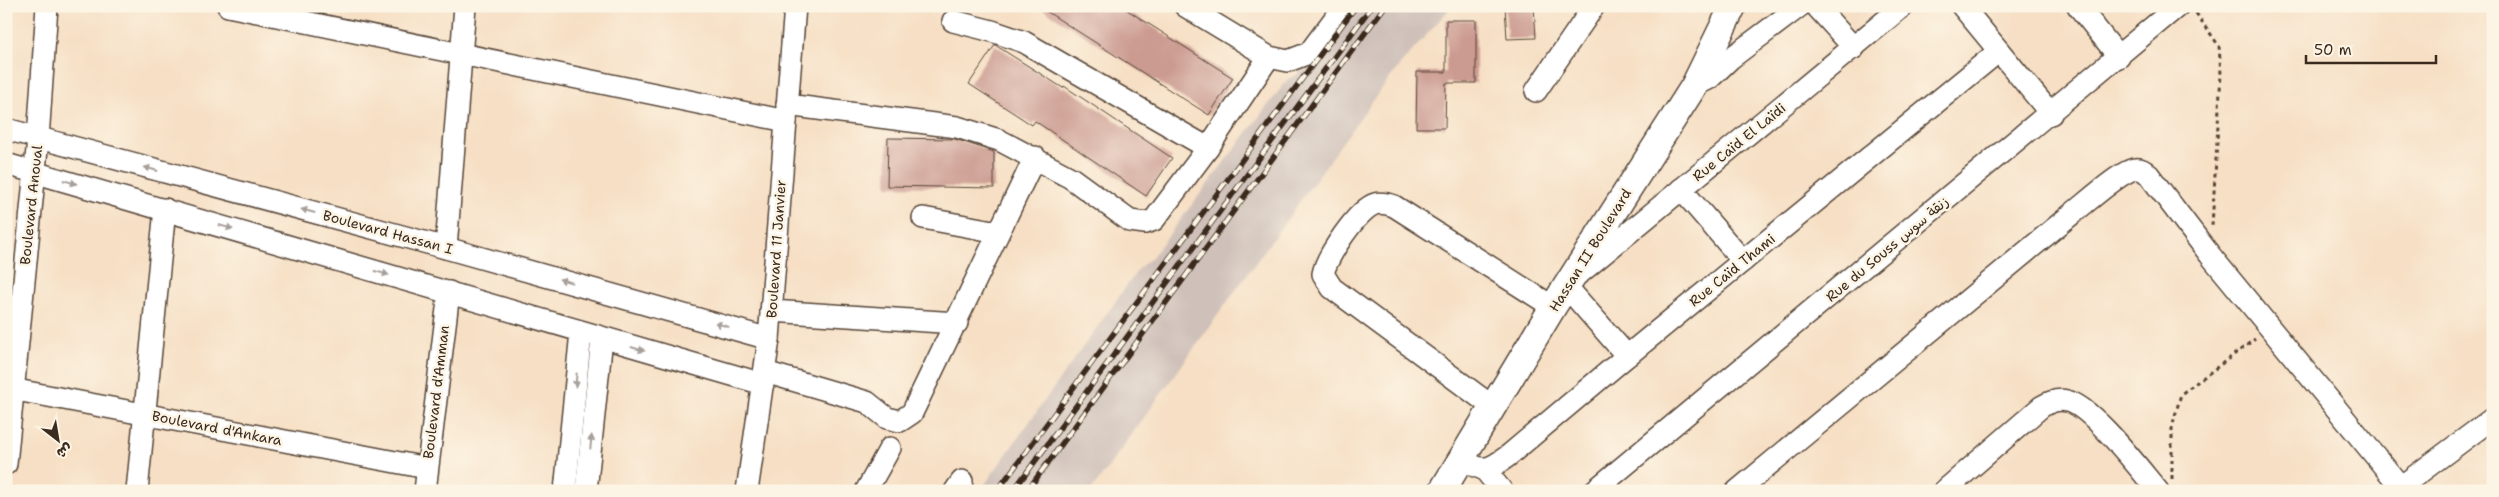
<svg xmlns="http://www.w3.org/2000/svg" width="2499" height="497" viewBox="0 0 2499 497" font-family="'Shantell Sans','Playpen Sans Arabic',sans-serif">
	<rect width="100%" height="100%" fill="#fcf5e5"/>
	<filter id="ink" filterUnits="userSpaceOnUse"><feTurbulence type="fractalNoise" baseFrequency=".02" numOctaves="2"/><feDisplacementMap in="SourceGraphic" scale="10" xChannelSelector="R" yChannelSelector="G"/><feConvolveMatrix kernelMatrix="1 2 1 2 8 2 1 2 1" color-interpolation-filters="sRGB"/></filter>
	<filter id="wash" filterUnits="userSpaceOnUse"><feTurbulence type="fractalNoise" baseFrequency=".0096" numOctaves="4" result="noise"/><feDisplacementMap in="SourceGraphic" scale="20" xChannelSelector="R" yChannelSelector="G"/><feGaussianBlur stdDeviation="1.12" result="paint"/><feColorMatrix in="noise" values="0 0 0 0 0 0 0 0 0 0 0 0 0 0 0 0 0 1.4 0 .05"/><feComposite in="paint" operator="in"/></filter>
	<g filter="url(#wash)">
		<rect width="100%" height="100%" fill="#f6dfc4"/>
		<polygon fill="#cfc1ba" points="1348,6 1452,6 1400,65 1370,104 1091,491 980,491 1140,267 1152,257 1288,79 1297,75"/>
		<g id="blocks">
			<g fill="#cb9a90">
				<polygon points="1038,6 1121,6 1233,78 1209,115"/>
				<polygon points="1505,6 1534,6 1536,38 1507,39"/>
				<polygon points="1446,20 1476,20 1476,83 1446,83 1445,128 1416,128 1417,72 1446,72"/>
				<polygon points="995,45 1063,88 1064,86 1172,158 1146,196 1035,121 1032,125 969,84"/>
				<polygon points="888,138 955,139 994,152 994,188 887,186"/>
			</g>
		</g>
	</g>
	<g filter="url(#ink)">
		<use href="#blocks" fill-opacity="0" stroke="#574537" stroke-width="1"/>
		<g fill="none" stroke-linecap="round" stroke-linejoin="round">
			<g stroke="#574537" stroke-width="24">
				<g id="minor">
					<polyline points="228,6 786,121"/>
					<polyline points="1185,6 1269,57 1288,61 1309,53 1344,6"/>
					<polyline points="1816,6 1854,48"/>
					<polyline points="1962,6 2051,114"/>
					<polyline points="2078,6 2119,57"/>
					<polyline points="953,21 992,31 1024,42 1208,148"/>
					<polyline points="1694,86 1710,78 1731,58 1800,6"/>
					<polyline points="1536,91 1594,6"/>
					<polyline points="787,105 957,127 999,140 1071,178 1130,221 1145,223 1154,220 1208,148 1269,57"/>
					<polyline points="6,129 446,248 769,339"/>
					<polyline points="6,164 763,384"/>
					<polyline points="1681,189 1743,261"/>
					<polyline points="923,218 998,232"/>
					<polyline points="446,248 465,6"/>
					<polyline points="1580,273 1903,6"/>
					<polyline points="1566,286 1627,356"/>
					<polyline points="771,311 957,323"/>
					<polyline points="765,372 867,402 887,418 900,421 912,413 1035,157"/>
					<polyline points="6,388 427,468"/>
					<path d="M1493,407l-161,-119 -9,-14c3,-17 35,-65 52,-70 6,-2 13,0 19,2l159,101"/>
					<path d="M1462,458c20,16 27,12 46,-2l119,-100 372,-305"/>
					<polyline points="6,464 38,139 47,6"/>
					<polyline points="1484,469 1502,491"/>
					<polyline points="137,491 165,209"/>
					<polyline points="425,491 449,292"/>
					<polyline points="565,491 581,332"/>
					<polyline points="586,491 602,338"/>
					<polyline points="747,491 769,339 795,6"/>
					<polyline points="866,491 890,448"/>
					<polyline points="955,491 962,481"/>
					<polyline points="1594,491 2178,6"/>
					<path d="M1737,491l336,-278c13,-10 48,-42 62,-44 6,-1 10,2 14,6l61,80 190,231"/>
					<path d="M1944,491l97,-84c8,-5 17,-8 26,-6 24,4 74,70 91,90"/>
					<polyline points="2395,491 2493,418"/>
				</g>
			</g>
			<g stroke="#574537" stroke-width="29">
				<polyline id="major" points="1442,491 1553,307 1694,86 1733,6"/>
			</g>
			<g stroke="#574537" stroke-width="3" stroke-dasharray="4 4" stroke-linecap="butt">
				<polyline points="2196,13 2219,46 2221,74 2212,226"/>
				<polyline points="2172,479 2172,427 2181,394 2255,339"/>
			</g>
			<use href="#minor" stroke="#fff" stroke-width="21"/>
			<use href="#major" stroke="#fff" stroke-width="26"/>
			<g stroke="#3b2a1e" stroke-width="5.5">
				<g id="rail">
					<polyline points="997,491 1356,6"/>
					<polyline points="1013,491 1372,6"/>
					<polyline points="1027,491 1385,6"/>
				</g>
			</g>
			<use href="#rail" stroke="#fcf5e5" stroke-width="4" stroke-dasharray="11" stroke-linecap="butt"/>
		</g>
		<defs><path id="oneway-solid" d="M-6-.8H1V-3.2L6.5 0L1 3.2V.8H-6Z" transform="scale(1.25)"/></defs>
		<g fill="#a79f9a">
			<use href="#oneway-solid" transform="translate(151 169) rotate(-165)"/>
			<use href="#oneway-solid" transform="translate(70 182) rotate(16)"/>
			<use href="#oneway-solid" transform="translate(308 211) rotate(-165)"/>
			<use href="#oneway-solid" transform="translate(226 227) rotate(16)"/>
			<use href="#oneway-solid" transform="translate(382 273) rotate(16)"/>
			<use href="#oneway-solid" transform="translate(566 281) rotate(-164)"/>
			<use href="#oneway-solid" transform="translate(722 325) rotate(-164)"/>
			<use href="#oneway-solid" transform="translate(638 349) rotate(16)"/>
			<use href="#oneway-solid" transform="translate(576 380) rotate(96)"/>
			<use href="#oneway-solid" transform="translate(591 442) rotate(-84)"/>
		</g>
	</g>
	<g text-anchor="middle" stroke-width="5" stroke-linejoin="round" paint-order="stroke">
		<g font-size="14" fill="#3b2a1e" stroke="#fcf5e5">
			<text transform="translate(1739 142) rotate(-39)" y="5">Rue Caïd El Laïdi</text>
			<text transform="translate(31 205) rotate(-84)" y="5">Boulevard Anoual</text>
			<text transform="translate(388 232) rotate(15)" y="5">Boulevard Hassan I</text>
			<text transform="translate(776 249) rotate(-86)" y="5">Boulevard 11 Janvier</text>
			<text transform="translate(1887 249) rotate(-40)" y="5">Rue du Souss زنقة سوس</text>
			<text transform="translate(1590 250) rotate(-58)" y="5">Hassan II Boulevard</text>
			<text transform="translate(1732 270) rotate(-39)" y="5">Rue Caïd Thami</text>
			<text transform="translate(436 392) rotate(-83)" y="5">Boulevard d'Amman</text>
			<text transform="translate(217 428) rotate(11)" y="5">Boulevard d'Ankara</text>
		</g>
	</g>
	<rect width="2499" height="497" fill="none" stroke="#fcf5e5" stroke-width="25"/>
	<g transform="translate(58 440) rotate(149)" stroke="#fcf5e5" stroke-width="4" paint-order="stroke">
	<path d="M0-4L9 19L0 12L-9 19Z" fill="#3b2a1e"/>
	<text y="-8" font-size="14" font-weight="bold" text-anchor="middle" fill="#3b2a1e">ش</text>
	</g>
	<path d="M2306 55v8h130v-8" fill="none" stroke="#3b2a1e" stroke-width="2.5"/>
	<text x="2314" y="55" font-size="15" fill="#3b2a1e" stroke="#fcf5e5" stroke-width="4" paint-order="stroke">50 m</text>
</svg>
